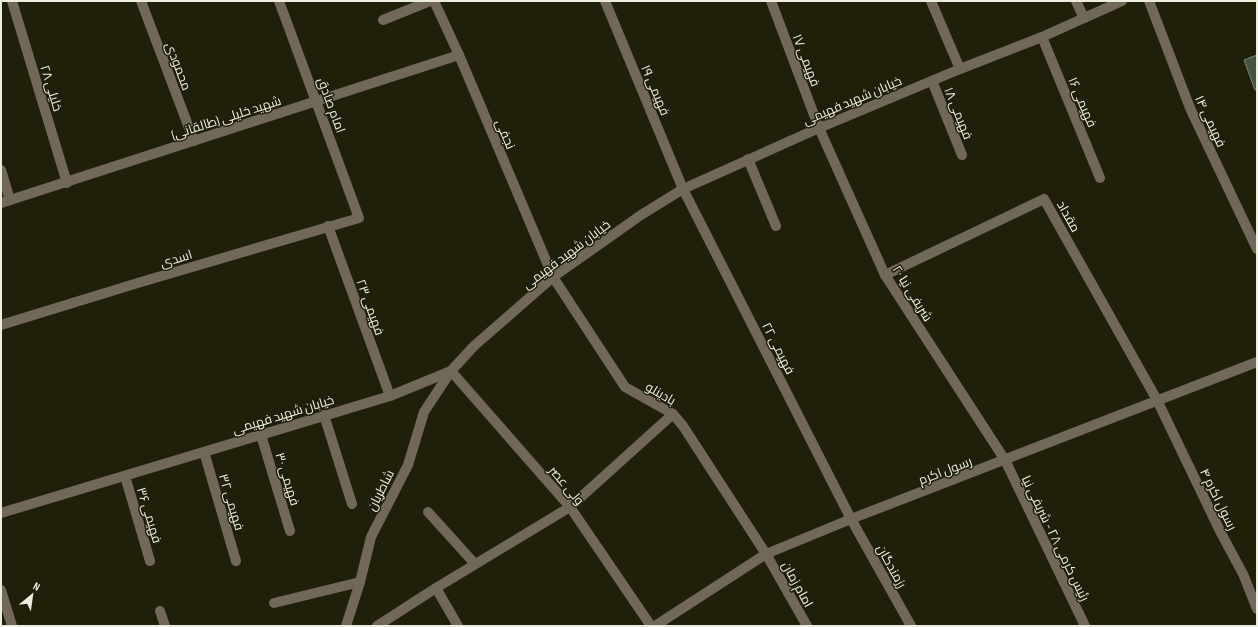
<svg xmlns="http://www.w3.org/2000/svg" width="1258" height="627" viewBox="0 0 1258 627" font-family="'Sofia Sans Condensed',Cairo,sans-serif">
	<rect width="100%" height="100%" fill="#201f0a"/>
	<polygon fill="#445442" stroke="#778874" points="1257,55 1257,90 1255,90 1244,60"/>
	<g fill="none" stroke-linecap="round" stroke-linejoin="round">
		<g stroke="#72685a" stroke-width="10">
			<polyline points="1076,1 1084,18"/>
			<polyline points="1042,37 1100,178"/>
			<polyline points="1,170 10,200"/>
			<polyline points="324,415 352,504"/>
			<polyline points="261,435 290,531"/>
		</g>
		<g stroke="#72685a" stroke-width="10">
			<polyline points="12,1 67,183"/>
			<polyline points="141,1 194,141"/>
			<polyline points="434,1 459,55 553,277 625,387 673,414 683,426 766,554 807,626"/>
			<polyline points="605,1 683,189 851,519 911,626"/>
			<polyline points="771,1 819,128 885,275 1005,460 1085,626"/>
			<polyline points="931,1 960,69"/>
			<polyline points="1149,1 1190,108 1257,249"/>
			<polyline points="383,20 430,1"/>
			<polyline points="932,81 962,155"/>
			<polyline points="748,159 776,226"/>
			<polyline points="328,226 390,396"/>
			<polyline points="885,275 1044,199 1157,400 1221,533 1243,574 1257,609"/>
			<polyline points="1,325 141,282 359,218 279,1"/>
			<polyline points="451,371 570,507 651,626"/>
			<polyline points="204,452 236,561"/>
			<polyline points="125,476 150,561"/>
			<polyline points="428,512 475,564"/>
			<polyline points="436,588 458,626"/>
			<polyline points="1,590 12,626"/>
			<polyline points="274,603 360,582"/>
			<polyline points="160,611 165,626"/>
			<polyline points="377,626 436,588 570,507 673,414"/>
			<polyline points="655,626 766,554 851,519 1257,362"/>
		</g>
		<g stroke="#72685a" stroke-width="10">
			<path d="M1,203c153,-48 305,-100 458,-148"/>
			<polyline points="1,513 390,396 451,371 474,346 553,277 641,215 683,189 819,128 960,69 1042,37 1122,1"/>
			<polyline points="346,626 360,582 371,537 408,465 424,412 451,371"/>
		</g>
	</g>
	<g text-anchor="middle" stroke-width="3" stroke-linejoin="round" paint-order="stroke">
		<g font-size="13" fill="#ececdf" stroke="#201f0a">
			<text transform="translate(807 60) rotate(69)" y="5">فهیمی ۱۷</text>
			<text transform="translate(179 66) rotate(69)" y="5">محمودی</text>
			<text transform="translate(52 88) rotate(73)" y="5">خلیلی ۲۸</text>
			<text transform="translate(656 90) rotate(67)" y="5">فهیمی ۱۹</text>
			<text transform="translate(852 100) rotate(-23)" y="5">خیابان شهید فهیمی</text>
			<text transform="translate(1083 102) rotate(67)" y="5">فهیمی ۱۶</text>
			<text transform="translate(332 105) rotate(70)" y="5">امام صادق</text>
			<text transform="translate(959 113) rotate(68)" y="5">فهیمی ۱۸</text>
			<text transform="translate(226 117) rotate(-18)" y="5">شهید خلیلی (طالقانی)</text>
			<text transform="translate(1211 121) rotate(65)" y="5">فهیمی ۱۴</text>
			<text transform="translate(506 134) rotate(67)" y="5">نجفی</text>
			<text transform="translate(1069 216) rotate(61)" y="5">مقداد</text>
			<text transform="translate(566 254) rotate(-37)" y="5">خیابان شهید فهیمی</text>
			<text transform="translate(176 258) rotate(-17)" y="5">اسدی</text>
			<text transform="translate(913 293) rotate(58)" y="5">۲۰ شریفی نیا</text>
			<text transform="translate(371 307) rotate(70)" y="5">فهیمی ۲۳</text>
			<text transform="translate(779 348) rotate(63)" y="5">فهیمی ۲۲</text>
			<text transform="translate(661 393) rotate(30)" y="5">بادینلو</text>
			<text transform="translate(283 414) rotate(-17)" y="5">خیابان شهید فهیمی</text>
			<text transform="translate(945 470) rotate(-21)" y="5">رسول اکرم</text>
			<text transform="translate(288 479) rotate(73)" y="5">فهیمی ۳۰</text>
			<text transform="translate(567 485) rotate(50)" y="5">ولی عصر</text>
			<text transform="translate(380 490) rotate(-63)" y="5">شاطریان</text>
			<text transform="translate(1219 499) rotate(64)" y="5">رسول اکرم ۴</text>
			<text transform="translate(232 502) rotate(73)" y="5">فهیمی ۳۲</text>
			<text transform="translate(150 515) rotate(73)" y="5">فهیمی ۳۶</text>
			<text transform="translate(1056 538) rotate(64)" y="5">رئیس کرمی ۲۸ - شریفی نیا</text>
			<text transform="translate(892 566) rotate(61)" y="5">رزمندگان</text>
			<text transform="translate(798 584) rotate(61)" y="5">امام زمان</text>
		</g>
	</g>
	<rect width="1258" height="627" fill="none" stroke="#ececdf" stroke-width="4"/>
	<g transform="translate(32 595) rotate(29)" stroke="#201f0a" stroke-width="3" paint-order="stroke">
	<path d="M0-3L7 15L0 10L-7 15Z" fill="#ececdf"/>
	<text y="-6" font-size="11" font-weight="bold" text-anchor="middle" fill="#ececdf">N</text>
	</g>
</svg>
